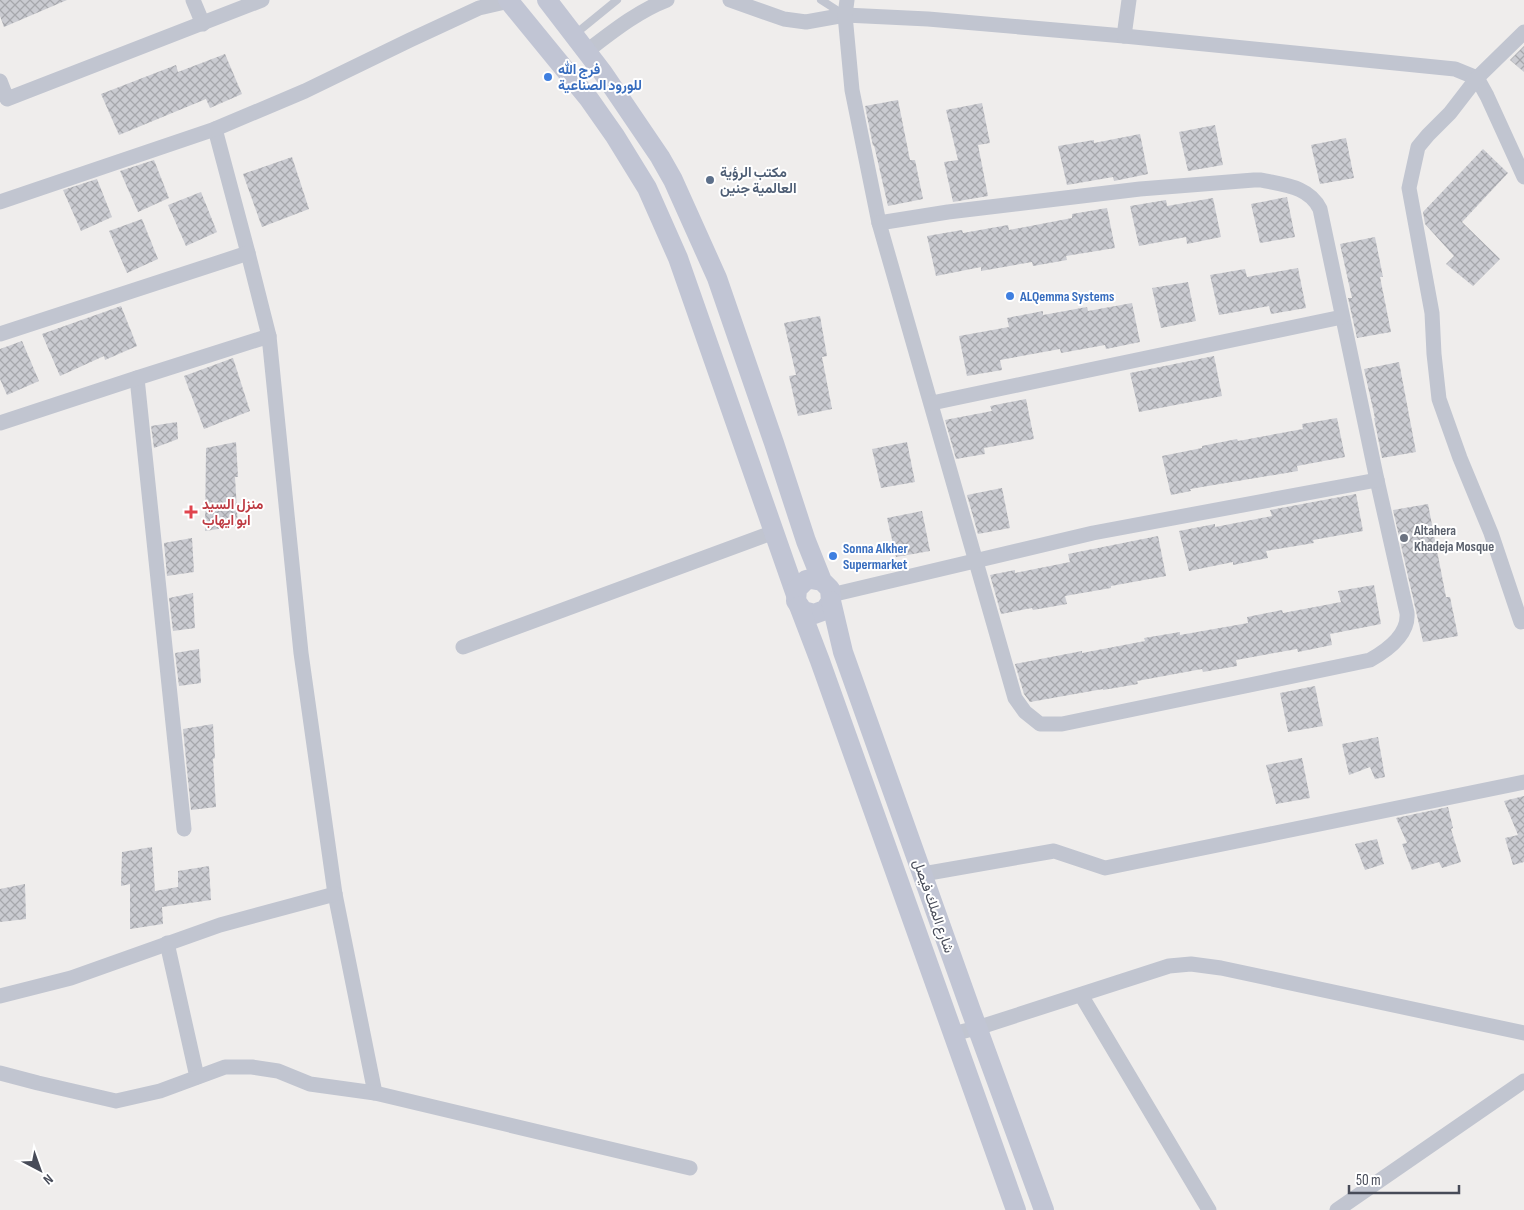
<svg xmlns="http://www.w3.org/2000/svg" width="1524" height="1210" viewBox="0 0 1524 1210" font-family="'Sofia Sans Condensed',Vazirmatn,sans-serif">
	<defs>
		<pattern id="building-cross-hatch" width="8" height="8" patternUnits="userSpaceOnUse" patternTransform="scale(1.25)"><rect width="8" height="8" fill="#cacbd1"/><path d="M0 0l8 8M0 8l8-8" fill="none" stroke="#a6a7ac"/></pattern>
	</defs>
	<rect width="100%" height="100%" fill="#efedec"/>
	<g fill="url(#building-cross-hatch)">
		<polygon points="0,0 67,0 4,27 0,16"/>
		<polygon points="1524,46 1524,72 1510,60"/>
		<polygon points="225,54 242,94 210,108 206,99 119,135 101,94 176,65 178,72"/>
		<polygon points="898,100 910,160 915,160 923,199 888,206 874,145 873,146 865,106"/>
		<polygon points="982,103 990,143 978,145 988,196 953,202 944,162 958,160 946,110"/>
		<polygon points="1215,125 1223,165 1188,171 1179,132"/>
		<polygon points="1140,134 1148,174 1114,181 1113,177 1067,185 1058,146 1094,140 1094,143"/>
		<polygon points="1346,138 1354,178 1320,184 1311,145"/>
		<polygon points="1483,149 1508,173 1462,222 1500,259 1473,286 1446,264 1454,256 1425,224 1423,212"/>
		<polygon points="292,157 309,209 262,227 243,174"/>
		<polygon points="154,160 169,198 138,212 120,171"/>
		<polygon points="97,179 112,217 81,231 63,190"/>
		<polygon points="201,192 217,232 186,246 168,205"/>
		<polygon points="1287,197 1295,237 1260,243 1251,204"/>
		<polygon points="1213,198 1221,237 1187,244 1186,237 1139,246 1130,206 1166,200 1167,206"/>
		<polygon points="1107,208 1115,248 1066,256 1067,260 1033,266 1032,262 981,271 981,267 936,276 927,236 962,230 963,233 1008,225 1009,230 1072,218 1072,214"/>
		<polygon points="142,219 158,259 127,273 109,231"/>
		<polygon points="1375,237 1383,277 1380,277 1391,332 1357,338 1348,298 1352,298 1340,244"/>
		<polygon points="1298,268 1306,308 1271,314 1269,306 1219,315 1210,275 1245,269 1247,277"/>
		<polygon points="1188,282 1196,321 1161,328 1152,288"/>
		<polygon points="1132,303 1140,342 1106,349 1105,345 1061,353 1060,349 1000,360 1002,370 967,376 959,336 1009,327 1007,318 1043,311 1043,315 1087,307 1088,311"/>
		<polygon points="121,306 137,346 105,360 104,356 60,376 42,334"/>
		<polygon points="820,316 827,356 822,357 832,409 798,416 789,376 796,375 784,323"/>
		<polygon points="22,341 39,381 7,395 0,379 0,349"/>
		<polygon points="1214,356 1222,396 1139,412 1130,373"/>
		<polygon points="233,358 250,411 204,429 184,376"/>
		<polygon points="1399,362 1416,452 1382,458 1374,418 1375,418 1364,369"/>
		<polygon points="1026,399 1034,439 984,448 985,454 956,459 945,420 992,411 990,406"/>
		<polygon points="1337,418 1345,457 1297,466 1298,471 1190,489 1191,491 1171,495 1162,456 1202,448 1202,446 1237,439 1238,441 1303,429 1302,424"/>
		<polygon points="177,422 178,439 154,448 151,426"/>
		<polygon points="236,442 238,477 235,477 238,526 205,531 206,448"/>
		<polygon points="907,442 915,482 881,488 872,449"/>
		<polygon points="1002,488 1010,528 978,534 967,495"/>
		<polygon points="1356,494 1363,531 1313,540 1314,543 1266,551 1268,558 1233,565 1233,562 1189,571 1179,531 1215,524 1215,527 1272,516 1270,510"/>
		<polygon points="1428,504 1446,597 1450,597 1458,636 1423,642 1393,510"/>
		<polygon points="922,511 930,551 896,557 887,518"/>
		<polygon points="1158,536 1166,576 1111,586 1111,588 1065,596 1067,604 1033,610 1032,608 1001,614 990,575 1015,570 1015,573 1070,562 1068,554"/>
		<polygon points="192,538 194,572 167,576 164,543"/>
		<polygon points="1374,585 1381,624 1330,634 1332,645 1298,652 1297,649 1236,660 1237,666 1203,672 1202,669 1137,681 1138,684 1103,690 1103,689 1030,702 1024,694 1015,664 1082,651 1082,653 1145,641 1144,638 1180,632 1180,635 1248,623 1247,617 1282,610 1283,613 1341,602 1338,591"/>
		<polygon points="193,593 195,628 173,631 169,598"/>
		<polygon points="199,649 201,683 179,686 175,653"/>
		<polygon points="1315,686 1323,726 1288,732 1280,693"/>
		<polygon points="213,724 215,758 213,759 216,807 191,810 183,729"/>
		<polygon points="1378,737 1385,777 1375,779 1370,767 1349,775 1342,744"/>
		<polygon points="1302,758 1310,798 1276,804 1266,765"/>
		<polygon points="1524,796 1524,862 1513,865 1505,838 1518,835 1504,801"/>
		<polygon points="1448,807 1453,828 1451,829 1461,862 1442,868 1439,862 1412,870 1402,844 1407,843 1396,818"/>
		<polygon points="1377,839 1384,864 1365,870 1355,844"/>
		<polygon points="152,847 155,891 178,887 178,871 209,866 211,900 162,907 163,924 130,929 130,884 121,886 122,852"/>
		<polygon points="25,884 26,919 0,922 0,889"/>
	</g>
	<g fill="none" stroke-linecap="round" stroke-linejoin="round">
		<g stroke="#c1c5d0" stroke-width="8">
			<polyline points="821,0 843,14"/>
			<polyline points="574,35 617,0"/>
		</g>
		<g stroke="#c1c5d0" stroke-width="15">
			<polyline points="193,0 203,24"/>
			<polyline points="730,0 784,19 806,22 845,15 928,19 1124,36 1455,69 1477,78 1487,96 1524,177"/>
			<polyline points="847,0 845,15 852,90 879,223"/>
			<polyline points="1124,36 1129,0"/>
			<path d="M587,51c25,-19 51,-40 80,-51"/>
			<polyline points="0,81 7,99 262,0"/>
			<polyline points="215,129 248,253 269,336"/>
			<path d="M1254,180h7c22,5 48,6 59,29l57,271 30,133c2,22 -21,38 -37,47l-308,64h-22l-15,-12 -10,-14 -136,-475 69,-11 192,-23z"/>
			<polyline points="0,202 215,129 305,91 410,40 479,8 509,1"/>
			<polyline points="0,334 248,253"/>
			<polyline points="137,378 184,829"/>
			<polyline points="932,403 1342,317"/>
			<polyline points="0,423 137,378 269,336 301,653 335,894 375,1093"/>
			<polyline points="831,595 1093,533 1377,480"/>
			<polyline points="1521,622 1491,533 1460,458 1439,399 1434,354 1432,313 1409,188 1418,147 1428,135 1450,113 1477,78 1524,32"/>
			<polyline points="463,647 774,532"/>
			<polyline points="923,874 1054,851 1105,868 1524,782"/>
			<polyline points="167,943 197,1077"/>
			<polyline points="1081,995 1209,1210"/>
			<polyline points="0,996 71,978 220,925 335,894"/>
			<polyline points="952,1034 977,1028 1169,966 1191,964 1221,968 1524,1033"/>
			<polyline points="0,1073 38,1083 116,1101 160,1091 225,1067 252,1067 278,1071 310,1084 375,1093 690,1168"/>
			<polyline points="1337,1210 1524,1081"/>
		</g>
		<g stroke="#c1c5d4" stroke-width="20">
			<polyline points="508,0 589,99 615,136 647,188 678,258 796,595"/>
			<polyline points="547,0 603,73 660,157 673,180 717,278 774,443 806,541 822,581 830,589 831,601 825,610 814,614 803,611 796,601 797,589 806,580 811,579 822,581"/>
			<polyline points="831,601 843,652 970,1008 1044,1210"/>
			<polyline points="799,606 820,661 1016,1210"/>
		</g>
	</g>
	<g fill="#3f7fe0" stroke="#fff" stroke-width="2">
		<circle cx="548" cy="77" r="5"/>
		<circle cx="1010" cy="296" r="5"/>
		<circle cx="833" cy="556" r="5"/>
	</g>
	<circle fill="#5c6f8a" stroke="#fff" stroke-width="2" cx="710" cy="180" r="5"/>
	<path fill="#e0444e" stroke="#fff" stroke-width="2" d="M188.5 504.5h5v5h5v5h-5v5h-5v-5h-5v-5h5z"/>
	<circle fill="#6b7280" stroke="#fff" stroke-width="2" cx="1404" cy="538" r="5"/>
	<g text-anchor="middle" stroke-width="4" stroke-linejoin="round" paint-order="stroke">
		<g font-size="14" font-weight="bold" fill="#366cbe" stroke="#fff" text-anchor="start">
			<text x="558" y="74">فرج الله<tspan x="558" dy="16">للورود الصناعية</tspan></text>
			<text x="1020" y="301">ALQemma Systems</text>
			<text x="843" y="553">Sonna Alkher<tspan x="843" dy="16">Supermarket</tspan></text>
		</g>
		<g font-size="14" font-weight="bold" fill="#4e5e75" stroke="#fff" text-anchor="start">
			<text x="720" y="177">مكتب الرؤية<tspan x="720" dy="16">العالمية جنين</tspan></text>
		</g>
		<g font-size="14" font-weight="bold" fill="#be3a42" stroke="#fff" text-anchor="start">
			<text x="202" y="509">منزل السيد<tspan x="202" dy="16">ابو ايهاب</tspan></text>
		</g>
		<g font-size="14" font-weight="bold" fill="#5b616d" stroke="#fff" text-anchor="start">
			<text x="1414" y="535">Altahera<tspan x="1414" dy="16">Khadeja Mosque</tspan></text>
		</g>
		<g font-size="14" fill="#474b58" stroke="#fff">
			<text transform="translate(934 906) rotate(71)" y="5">شارع الملك فيصل</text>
		</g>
	</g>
	<g transform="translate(40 1170) rotate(139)" stroke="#ffffff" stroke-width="4" paint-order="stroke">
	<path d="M0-4L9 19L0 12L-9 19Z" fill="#474b58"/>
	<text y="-8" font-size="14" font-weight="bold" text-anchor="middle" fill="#474b58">N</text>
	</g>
	<path d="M1349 1185v8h110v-8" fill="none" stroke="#474b58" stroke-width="2.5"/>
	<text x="1356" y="1185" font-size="15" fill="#474b58" stroke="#ffffff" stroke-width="4" paint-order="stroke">50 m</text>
</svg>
